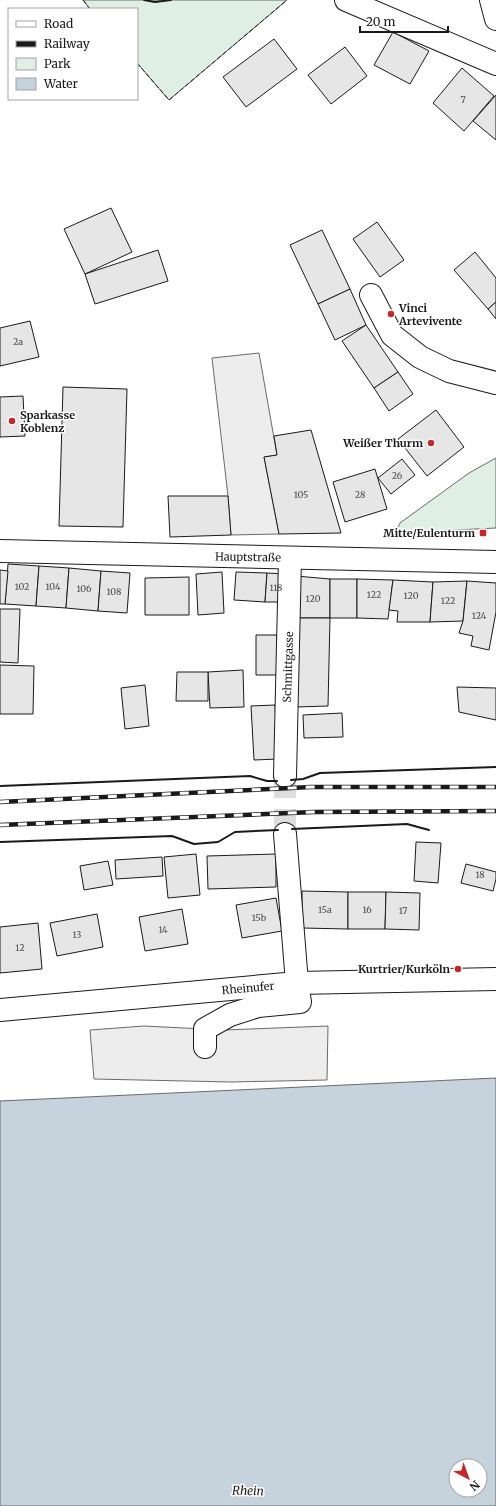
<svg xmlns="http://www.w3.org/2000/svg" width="496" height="1506" viewBox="0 0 496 1506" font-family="Merriweather,serif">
	<rect width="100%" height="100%" fill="#fff"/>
	<g fill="#e0efe3" stroke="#6a6a6a">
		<polygon points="83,0 287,0 169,100 137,63 137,9 90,9"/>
		<polygon points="496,458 496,528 395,533 400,523 469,473"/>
	</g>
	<g fill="#ededed" stroke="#6a6a6a">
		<polygon points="259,353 277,455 264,457 279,534 231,535 228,496 212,358"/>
		<polygon points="144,1026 224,1030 328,1026 327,1080 231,1082 94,1079 90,1030"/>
	</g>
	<path fill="#c6d2dc" stroke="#6a6a6a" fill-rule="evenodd" d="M496,1078v428h-496v-405zM456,1466h24v24h-24z"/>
	<g fill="#e6e6e6" stroke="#1a1a1a">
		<polygon points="393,32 429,51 410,84 374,65"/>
		<polygon points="274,39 297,69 246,107 223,77"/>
		<polygon points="345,47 367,76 331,104 308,75"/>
		<polygon points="462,68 494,96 464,131 433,103"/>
		<polygon points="496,95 496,140 473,121"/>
		<polygon points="111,208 132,252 85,274 64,229"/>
		<polygon points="377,222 404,260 380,277 353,239"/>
		<polygon points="322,230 350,289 318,304 290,245"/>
		<polygon points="158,250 168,281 95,304 85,274"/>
		<polygon points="475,252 496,278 496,302 488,309 454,270"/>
		<polygon points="350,289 366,325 335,340 318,304"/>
		<polygon points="496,302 496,319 488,309"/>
		<polygon points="30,321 39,357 0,366 0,328"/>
		<polygon points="366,325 398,372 374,388 342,341"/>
		<polygon points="398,372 413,394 389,411 374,388"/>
		<polygon points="63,387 127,389 123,527 59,526"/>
		<polygon points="23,396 25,436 0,437 0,397"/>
		<polygon points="436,410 464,447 427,476 398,439"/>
		<polygon points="311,430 341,533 279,534 264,457 277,455 274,436"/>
		<polygon points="402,459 415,475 391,494 378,478"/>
		<polygon points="375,469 387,509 345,522 333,482"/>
		<polygon points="168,496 228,496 231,535 170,537"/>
		<polygon points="8,564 39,566 36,606 5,604"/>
		<polygon points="39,566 69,568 66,608 36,606"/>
		<polygon points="69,568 101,571 98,611 66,608"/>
		<polygon points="0,570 8,571 5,604 0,604"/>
		<polygon points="101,571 130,573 127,613 98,611"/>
		<polygon points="222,572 224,613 198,615 196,574"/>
		<polygon points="236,572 267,573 265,602 234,600"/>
		<polygon points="267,573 286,574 285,602 265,602"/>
		<polygon points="296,576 330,579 330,618 297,618"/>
		<polygon points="189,577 189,615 145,615 145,578"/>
		<rect x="330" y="579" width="27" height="39"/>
		<polygon points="357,579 393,580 388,619 357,618"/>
		<polygon points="393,580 433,582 430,622 397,622 398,611 389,610"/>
		<polygon points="467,581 463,621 430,622 433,582"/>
		<polygon points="467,581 496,583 496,612 489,650 471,646 473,636 459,633 463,621"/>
		<polygon points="0,609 20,609 18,663 0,662"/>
		<polygon points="297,618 330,618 328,706 296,707"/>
		<polygon points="256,635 277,635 278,675 256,675"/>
		<polygon points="0,665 34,666 33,714 0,714"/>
		<polygon points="243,670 244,707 210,708 208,672"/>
		<polygon points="177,672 208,672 208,701 176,701"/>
		<polygon points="145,685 149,726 125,729 121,688"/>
		<polygon points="457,687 496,688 496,720 459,712"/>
		<polygon points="275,705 278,759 254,760 251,706"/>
		<polygon points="342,713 343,737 304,738 303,715"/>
		<polygon points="416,842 441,843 438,883 414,881"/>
		<polygon points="196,854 200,895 168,898 164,857"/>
		<polygon points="276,854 276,887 208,889 207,856"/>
		<polygon points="162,857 163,876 116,879 115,860"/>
		<polygon points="108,861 113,885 84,890 80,866"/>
		<polygon points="466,864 496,872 496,879 493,891 461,883"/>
		<polygon points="302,891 348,892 348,929 302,928"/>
		<polygon points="348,892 386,892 385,929 348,929"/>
		<polygon points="386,892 420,893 419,930 385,929"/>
		<polygon points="276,898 282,931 242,938 236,905"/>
		<polygon points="182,909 188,944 145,951 139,917"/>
		<polygon points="97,914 103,947 57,956 50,923"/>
		<polygon points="38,923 42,969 0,973 0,927"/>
	</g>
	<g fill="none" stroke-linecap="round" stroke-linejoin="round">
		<polyline stroke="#ddd" stroke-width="22" stroke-dasharray="22 11" stroke-linecap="butt" points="285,776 285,834"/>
		<g stroke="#1a1a1a" stroke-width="24">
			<g id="minor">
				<polyline points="346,0 496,64"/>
				<polyline points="491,0 496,19"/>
				<polyline points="371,295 392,335 420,357 449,371 496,383"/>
				<polyline points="285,776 290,558"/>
				<polyline points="0,1010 297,983 496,979"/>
				<polyline points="205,1047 205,1029 230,1015 258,1006 300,1002 297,983 285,834"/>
			</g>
		</g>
		<g stroke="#1a1a1a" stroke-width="24">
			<polyline id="major" points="0,551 496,562"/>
		</g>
		<use href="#minor" stroke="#fff" stroke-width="22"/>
		<use href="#major" stroke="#fff" stroke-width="22"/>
		<g stroke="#1a1a1a" stroke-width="4.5">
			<g id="rail">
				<polyline points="0,802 311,787 496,787"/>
				<polyline points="0,825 314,812 496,811"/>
			</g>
		</g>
		<use href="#rail" stroke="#fff" stroke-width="3" stroke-dasharray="9" stroke-linecap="butt"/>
		<g stroke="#1a1a1a" stroke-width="1" stroke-dasharray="5 2" stroke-linecap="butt">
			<polyline points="83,0 90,9"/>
			<polyline points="137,63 169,100 287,0"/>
		</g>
		<g stroke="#1a1a1a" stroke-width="2">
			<polyline points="144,0 155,2 171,0"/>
			<polyline points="291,780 303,779 320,773 496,767"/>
			<polyline points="0,786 250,776 267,781 277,781"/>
			<polyline points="292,829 407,824 429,830"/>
			<polyline points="0,842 172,836 194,844 218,842 235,832 278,830"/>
		</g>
	</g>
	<g fill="#c62828" stroke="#fff" stroke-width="1.5">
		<circle cx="391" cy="314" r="4"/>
		<circle cx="12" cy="421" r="4"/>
		<circle cx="431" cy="443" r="4"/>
		<rect x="479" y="529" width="8" height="8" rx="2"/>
		<circle cx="458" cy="969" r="4"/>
	</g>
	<g text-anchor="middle" stroke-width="3" stroke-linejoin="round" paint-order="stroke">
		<g font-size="9" fill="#4d4d4d">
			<text x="463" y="103">7</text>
			<text x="18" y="345">2a</text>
			<text x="397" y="479">26</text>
			<text x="301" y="498">105</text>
			<text x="360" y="498">28</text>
			<text x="22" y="590">102</text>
			<text x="53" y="590">104</text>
			<text x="276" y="591">118</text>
			<text x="84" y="592">106</text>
			<text x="114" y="595">108</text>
			<text x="374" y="598">122</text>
			<text x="411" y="599">120</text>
			<text x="313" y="602">120</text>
			<text x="448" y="604">122</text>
			<text x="479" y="619">124</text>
			<text x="480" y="878">18</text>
			<text x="325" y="913">15a</text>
			<text x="367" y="913">16</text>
			<text x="403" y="914">17</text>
			<text x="259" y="921">15b</text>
			<text x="163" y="933">14</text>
			<text x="77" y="938">13</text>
			<text x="20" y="951">12</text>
		</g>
		<g font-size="11" font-weight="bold" fill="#1a1a1a" stroke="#fff" text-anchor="end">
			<text x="399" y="312" text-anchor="start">Vinci<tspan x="399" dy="13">Artevivente</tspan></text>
			<text x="20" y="419" text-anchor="start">Sparkasse<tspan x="20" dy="13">Koblenz</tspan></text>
			<text x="423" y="447">Weißer Thurm</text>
			<text x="475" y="537">Mitte/Eulenturm</text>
			<text x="450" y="973">Kurtrier/Kurköln</text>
		</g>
		<g font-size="11" fill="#1a1a1a" stroke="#fff">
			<text transform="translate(248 557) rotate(1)" y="4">Hauptstraße</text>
			<text transform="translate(288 667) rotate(-88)" y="4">Schmittgasse</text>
			<text transform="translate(248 988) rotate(-5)" y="4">Rheinufer</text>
		</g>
		<g font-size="12" font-style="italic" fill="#1a1a1a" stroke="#fff">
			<text transform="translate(248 1491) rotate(1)" y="4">Rhein</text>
		</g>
	</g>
	<rect x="8" y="8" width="130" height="92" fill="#ffffff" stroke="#a3a3a3"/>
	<rect x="16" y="21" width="20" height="6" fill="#ffffff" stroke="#a3a3a3"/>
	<text x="44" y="28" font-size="12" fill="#1a1a1a">Road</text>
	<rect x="16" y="41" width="20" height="6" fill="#1a1a1a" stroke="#a3a3a3"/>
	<text x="44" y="48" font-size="12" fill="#1a1a1a">Railway</text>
	<rect x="16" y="58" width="20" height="12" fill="#e0efe3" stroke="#a3a3a3"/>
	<text x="44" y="68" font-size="12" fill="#1a1a1a">Park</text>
	<rect x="16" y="78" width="20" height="12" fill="#c6d2dc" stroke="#a3a3a3"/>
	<text x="44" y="88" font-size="12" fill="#1a1a1a">Water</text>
	<g transform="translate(468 1478) rotate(139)"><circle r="19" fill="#ffffff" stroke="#a3a3a3"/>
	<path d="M0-3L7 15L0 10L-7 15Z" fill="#c62828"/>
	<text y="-6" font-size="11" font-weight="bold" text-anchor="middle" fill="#1a1a1a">N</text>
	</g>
	<path d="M360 26v6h88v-6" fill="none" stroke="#1a1a1a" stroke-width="2"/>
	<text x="366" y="26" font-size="12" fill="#1a1a1a" stroke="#ffffff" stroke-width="3" paint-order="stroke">20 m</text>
</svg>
